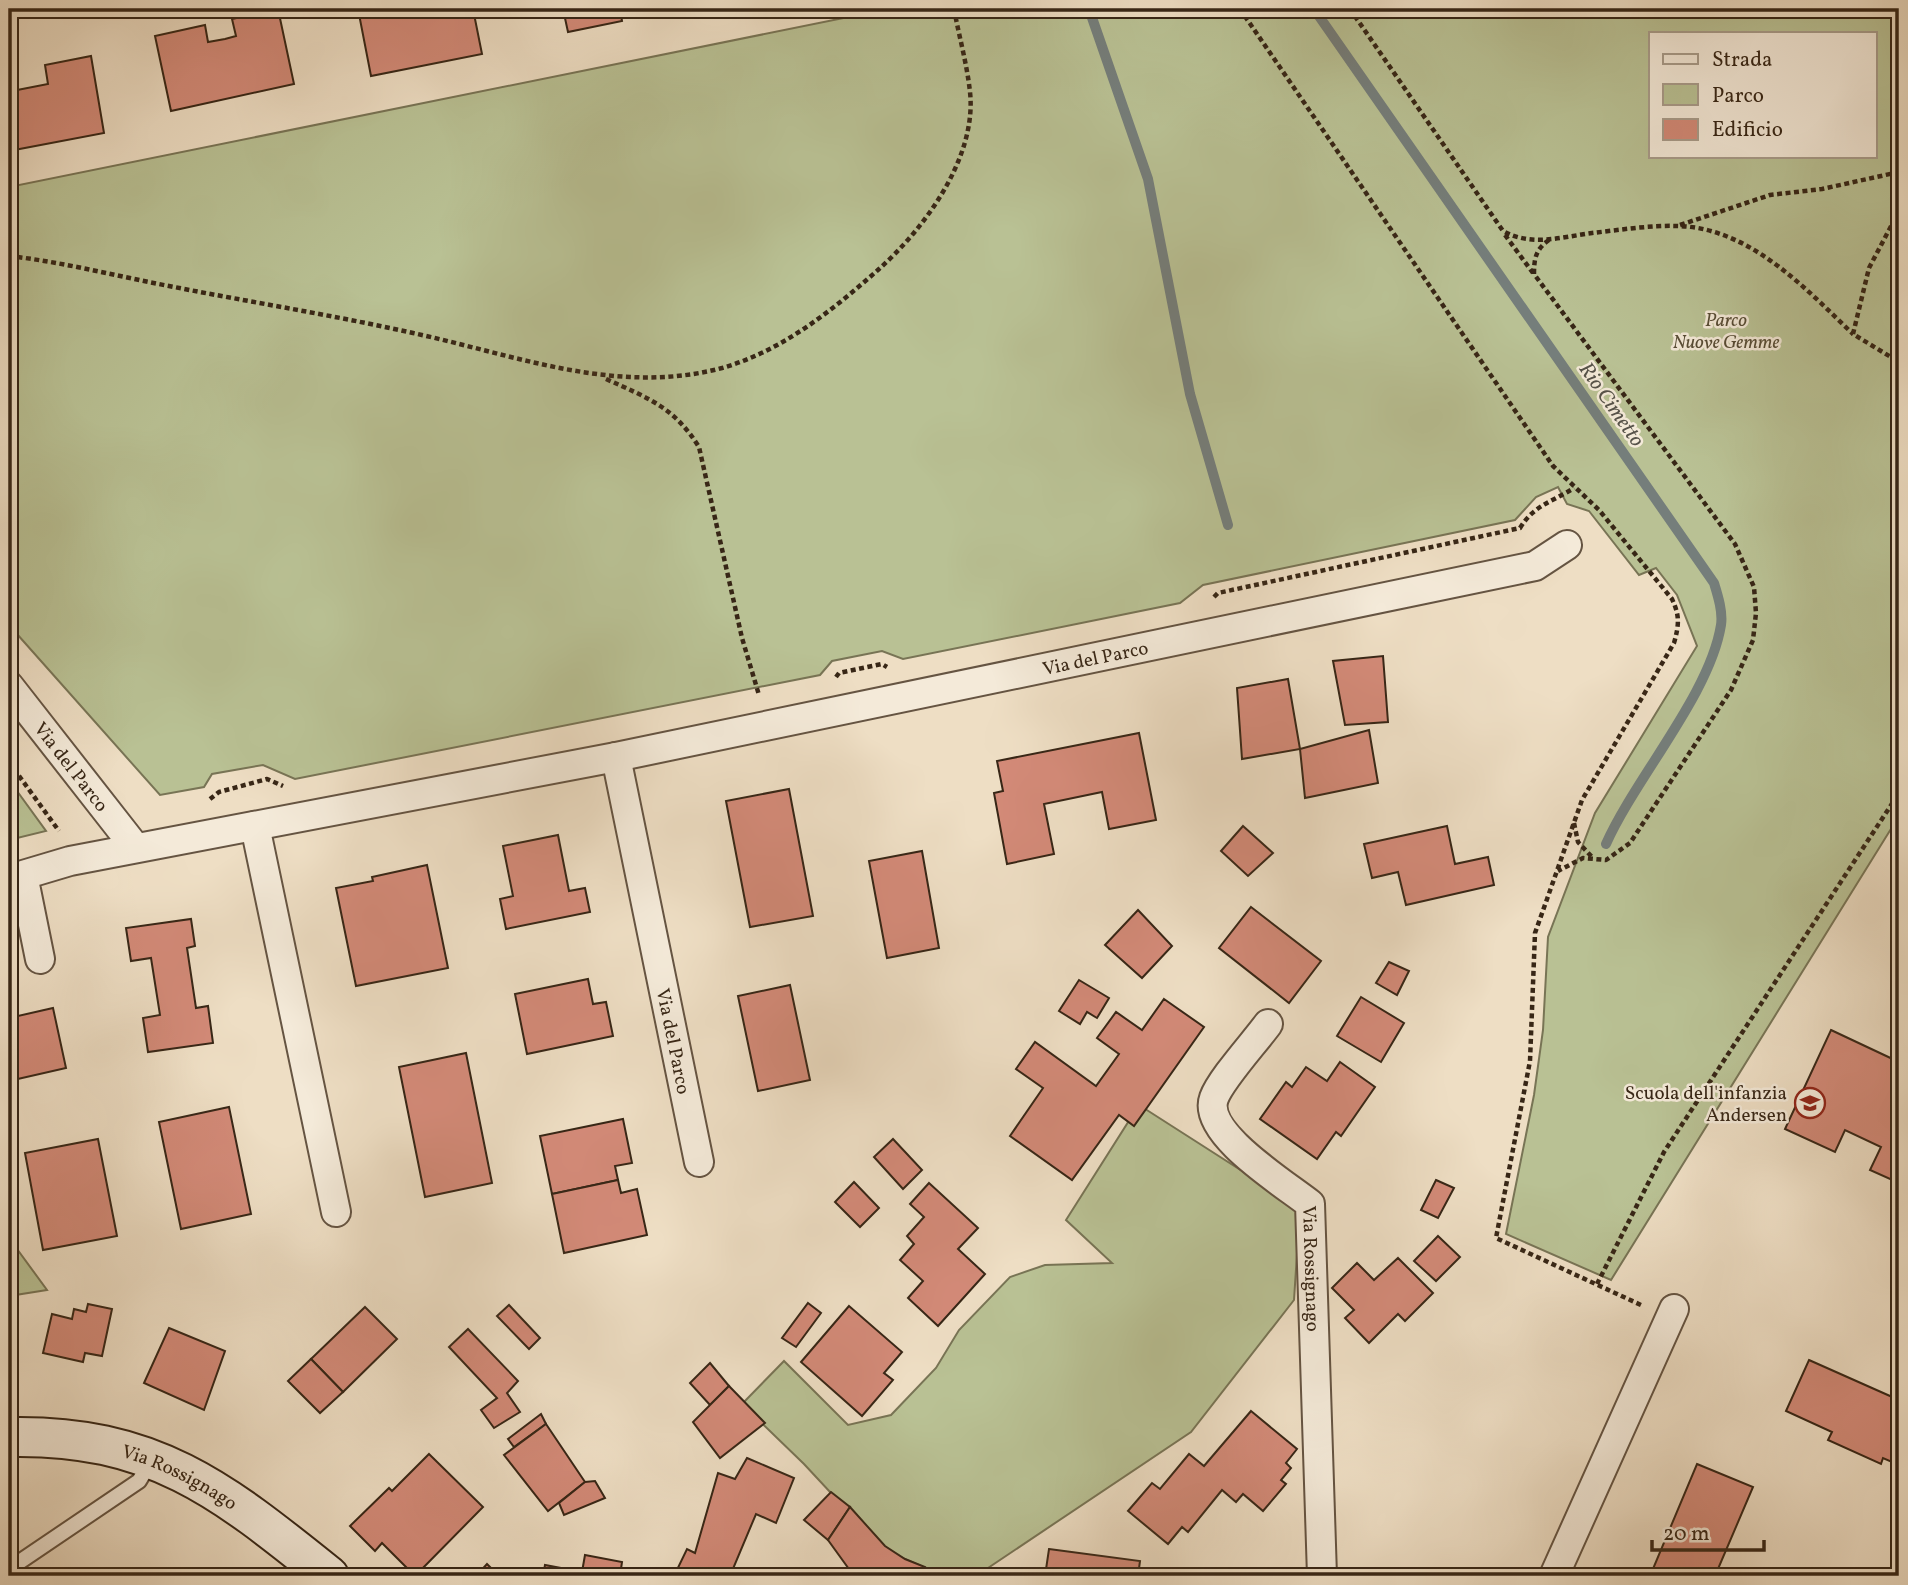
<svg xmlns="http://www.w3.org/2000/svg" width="1908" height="1585" viewBox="0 0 1908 1585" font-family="Vollkorn,serif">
	<rect width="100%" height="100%" fill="#eedec4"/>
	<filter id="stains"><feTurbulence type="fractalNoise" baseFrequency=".00286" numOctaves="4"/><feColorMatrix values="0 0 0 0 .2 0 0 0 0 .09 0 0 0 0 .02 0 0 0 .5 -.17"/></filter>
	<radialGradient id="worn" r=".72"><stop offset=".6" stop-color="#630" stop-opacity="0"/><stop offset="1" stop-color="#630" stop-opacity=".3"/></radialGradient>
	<g fill="#b9c194" stroke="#787455" stroke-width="2" fill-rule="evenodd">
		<path d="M888,9h1011v807l-288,464 -105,-46 28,-139 9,-65 5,-93 47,-124 102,-167 -20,-51 -21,-27 -17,7 -50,-64 -22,-7 -9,-17 -22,10 -21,23 -312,65 -23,18 -277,56 -21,-8 -50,10 -12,14 -525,104 -32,-14 -51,9 -8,13 -44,8 -151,-170v-438zM1651,33h224v123h-224z"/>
		<polygon points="9,780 46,831 9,840"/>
		<polygon points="1139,1105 1300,1208 1294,1300 1191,1432 976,1576 944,1576 884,1550 804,1464 742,1404 784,1361 848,1425 891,1415 936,1368 959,1330 1010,1277 1045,1265 1112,1263 1066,1220"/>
		<polygon points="9,1238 47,1290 9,1296"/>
	</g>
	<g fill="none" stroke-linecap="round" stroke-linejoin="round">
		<g stroke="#757e7b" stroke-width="10">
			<polyline points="1089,9 1148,179 1190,394 1228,525"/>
			<path d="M1314,9l400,574c4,13 9,29 7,42 -11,69 -85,152 -115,219"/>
		</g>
	</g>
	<g fill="#d38a78" stroke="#372616" stroke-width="2">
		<polygon points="278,9 294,84 171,111 155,36 205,25 208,42 225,39 236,36 232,19"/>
		<polygon points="358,9 473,9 482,54 371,76"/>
		<polygon points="563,9 620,9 622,21 568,32"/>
		<polygon points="91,56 104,133 9,151 9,73 12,91 48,84 45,65"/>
		<polygon points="1383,656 1388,722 1345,725 1333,661"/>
		<polygon points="1288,679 1300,749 1242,759 1237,688"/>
		<polygon points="1369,730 1378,783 1305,798 1300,749"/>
		<polygon points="1139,733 1156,820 1109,829 1102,792 1044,804 1054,854 1007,864 994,793 1003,791 997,761"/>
		<polygon points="789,789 813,916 750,927 726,801"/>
		<polygon points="1243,826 1273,853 1248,876 1221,851"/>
		<polygon points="1447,826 1455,864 1488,857 1494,885 1406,905 1398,872 1372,878 1364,844"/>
		<polygon points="558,835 569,891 585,888 590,912 506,929 500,899 513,896 503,846"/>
		<polygon points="922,851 939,948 887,958 869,861"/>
		<polygon points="427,865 448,968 356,986 336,888 373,881 372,877"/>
		<polygon points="1251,907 1321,961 1289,1003 1219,948"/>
		<polygon points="1138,910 1172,946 1142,978 1105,945"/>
		<polygon points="191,919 195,946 187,948 196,1008 208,1006 213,1043 148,1052 143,1018 160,1015 151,958 131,961 126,928"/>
		<polygon points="1389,962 1409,971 1397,995 1376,983"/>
		<polygon points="588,979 593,1004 606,1002 613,1036 527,1054 515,994"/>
		<polygon points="1079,980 1109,998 1097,1018 1087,1012 1080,1024 1059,1011"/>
		<polygon points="790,985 810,1080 758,1091 738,996"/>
		<polygon points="1361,997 1404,1023 1381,1062 1337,1036"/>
		<polygon points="1164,999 1204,1027 1134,1126 1119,1115 1072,1180 1010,1136 1043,1088 1016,1069 1035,1042 1096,1086 1119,1054 1097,1038 1116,1012 1142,1030"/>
		<polygon points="53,1008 66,1068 9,1081 9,1018"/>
		<polygon points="1831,1030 1899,1062 1899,1183 1870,1170 1881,1147 1845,1130 1835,1152 1785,1129"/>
		<polygon points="466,1053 492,1183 425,1197 399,1067"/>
		<polygon points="1340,1062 1375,1087 1341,1136 1336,1132 1317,1159 1260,1119 1286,1082 1292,1087 1306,1067 1327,1081"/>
		<polygon points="229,1107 251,1214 181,1229 159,1122"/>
		<polygon points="623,1119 632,1163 615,1166 618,1180 552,1194 540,1136"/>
		<polygon points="98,1139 117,1236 43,1250 25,1153"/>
		<polygon points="893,1139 922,1170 903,1189 874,1157"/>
		<polygon points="618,1180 621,1193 637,1189 647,1235 564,1253 552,1194"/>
		<polygon points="1436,1180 1454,1188 1438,1218 1421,1210"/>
		<polygon points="854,1182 879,1208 860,1227 835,1202"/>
		<polygon points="929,1183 978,1228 958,1249 985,1274 938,1326 908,1298 923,1281 900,1260 914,1244 907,1236 924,1217 910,1204"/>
		<polygon points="1438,1236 1460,1257 1436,1281 1414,1261"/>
		<polygon points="1398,1258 1433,1293 1405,1321 1398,1314 1369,1343 1345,1318 1354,1310 1332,1288 1357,1263 1374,1280"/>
		<polygon points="808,1303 821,1313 796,1347 782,1338"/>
		<polygon points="88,1304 112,1309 102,1356 85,1353 83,1362 43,1353 52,1314 72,1319 74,1309 86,1312"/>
		<polygon points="509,1305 540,1338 529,1349 497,1316"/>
		<polygon points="849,1306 902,1352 884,1373 893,1380 862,1416 801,1362"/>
		<polygon points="365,1307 397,1339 343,1392 311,1359"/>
		<polygon points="169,1328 225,1351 204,1410 144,1383"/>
		<polygon points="468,1329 518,1381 507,1393 520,1412 494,1428 481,1410 497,1398 449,1347"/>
		<polygon points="311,1359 343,1392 320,1413 288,1381"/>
		<polygon points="1809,1360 1899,1400 1899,1465 1883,1458 1881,1464 1828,1440 1832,1432 1786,1411"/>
		<polygon points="710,1363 729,1386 710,1405 690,1383"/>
		<polygon points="729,1386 765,1423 720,1458 693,1422"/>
		<polygon points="1251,1411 1297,1449 1286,1463 1291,1468 1281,1480 1286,1484 1263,1511 1243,1494 1236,1502 1222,1490 1188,1532 1182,1527 1168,1544 1128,1511 1152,1483 1160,1489 1189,1454 1204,1466"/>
		<polygon points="541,1414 546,1424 514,1447 508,1439"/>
		<polygon points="546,1424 585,1482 548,1511 504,1455"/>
		<polygon points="429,1454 483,1507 415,1576 382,1543 375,1551 350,1526 389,1488 392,1491"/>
		<polygon points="747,1458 794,1478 776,1523 756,1514 730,1576 674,1576 687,1549 695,1553 718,1473 735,1479"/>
		<polygon points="1697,1464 1753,1487 1715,1576 1650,1576"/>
		<polygon points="595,1481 605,1498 564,1515 559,1503 585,1482"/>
		<polygon points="831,1492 850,1507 828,1540 804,1520"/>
		<polygon points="850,1507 885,1546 905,1559 925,1567 921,1576 854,1576 828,1540"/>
		<polygon points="1049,1549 1140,1561 1138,1576 1045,1576"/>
		<polygon points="585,1555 622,1562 620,1576 543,1576 545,1565 582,1572"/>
		<polygon points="487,1564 499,1576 476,1576"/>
		<polygon points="1192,1569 1243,1576 1191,1576"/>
	</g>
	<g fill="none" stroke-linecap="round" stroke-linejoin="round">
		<g stroke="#655442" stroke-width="18">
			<polyline id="lane" points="9,1569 139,1481 151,1461"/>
		</g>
		<g stroke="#655442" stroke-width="32">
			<g id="street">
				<path id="s1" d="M9,686l126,161"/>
				<path id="s2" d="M616,757l83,405"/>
				<polyline points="255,826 336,1212"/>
				<path id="s3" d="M40,959l-17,-84 47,-14 546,-104 919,-191 32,-21"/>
				<path id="s4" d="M1268,1024c-13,18 -47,55 -54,74 -13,35 71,86 96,106l12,372"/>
				<polyline points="1554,1576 1674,1309"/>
			</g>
		</g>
		<g stroke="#372616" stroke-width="42">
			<g id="secondary">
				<path id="s5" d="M9,1437c144,-3 213,53 320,139"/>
			</g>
		</g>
		<g stroke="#372616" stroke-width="4.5" stroke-dasharray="5 3.5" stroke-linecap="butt">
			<path d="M1240,9l313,457 46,44 73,89c8,17 7,26 2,44l-92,157 -47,133 -5,128 -34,177 145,67"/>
			<path d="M1350,9l153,222c29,16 58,6 89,2 27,-3 59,-8 86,-7 72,2 127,62 175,108"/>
			<polyline points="1899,211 1869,268 1853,334 1899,362"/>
			<polyline points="1680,225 1770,195 1822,189 1899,172"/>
			<polyline points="1505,235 1533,273"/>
			<path d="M1549,240c-13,9 -15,18 -15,34l201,270 19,43 2,26 -3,27 -22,50 -101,153 -24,17 -23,-2 -25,13"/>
			<path d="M9,256c54,6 107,20 160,30 81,16 163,29 244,47 102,22 204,63 309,35 60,-17 111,-58 157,-99 46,-41 98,-112 91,-177 -3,-28 -11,-56 -16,-83"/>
			<path d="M606,379c42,19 68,28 93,68l43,191 17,57"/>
			<path d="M1214,597l4,-4 302,-65c14,-23 32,-26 54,-40"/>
			<polyline points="836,677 839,673 882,664 887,667"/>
			<polyline points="9,762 59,831"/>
			<polyline points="210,799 219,792 267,779 283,786"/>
			<polyline points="1574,823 1578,842 1592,857"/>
			<polyline points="1597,1284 1664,1152 1899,793"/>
		</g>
		<use href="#lane" stroke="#f4ead9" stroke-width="14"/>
		<use href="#street" stroke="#f4ead9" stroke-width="28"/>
		<use href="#secondary" stroke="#f4ead9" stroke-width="38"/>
	</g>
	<defs>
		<g id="school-ring" transform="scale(1.575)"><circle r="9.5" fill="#f4ead9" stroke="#8f2418" stroke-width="1.5"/><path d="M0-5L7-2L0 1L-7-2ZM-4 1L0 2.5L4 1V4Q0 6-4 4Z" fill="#8f2418"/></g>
	</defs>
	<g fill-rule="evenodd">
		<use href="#school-ring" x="1810" y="1103"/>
	</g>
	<g text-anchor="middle" stroke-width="5" stroke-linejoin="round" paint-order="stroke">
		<g font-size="19" font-style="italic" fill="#584d36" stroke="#f4ead9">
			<text x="1726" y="326">Parco<tspan x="1726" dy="22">Nuove Gemme</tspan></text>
		</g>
		<g font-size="19" fill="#372616" stroke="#f4ead9">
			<text dy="7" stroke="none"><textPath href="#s3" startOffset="1180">Via del Parco</textPath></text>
			<text dy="7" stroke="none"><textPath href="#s1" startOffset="102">Via del Parco</textPath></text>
			<text dy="7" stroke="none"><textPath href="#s2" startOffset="290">Via del Parco</textPath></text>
			<text dy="7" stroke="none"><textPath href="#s4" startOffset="306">Via Rossignago</textPath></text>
			<text dy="7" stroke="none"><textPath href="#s5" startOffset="178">Via Rossignago</textPath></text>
		</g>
		<g font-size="19" fill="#372616" stroke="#f4ead9" text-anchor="end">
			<text x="1787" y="1099">Scuola dell'infanzia<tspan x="1787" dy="22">Andersen</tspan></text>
		</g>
		<g font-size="21" font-style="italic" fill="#565249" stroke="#f4ead9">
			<text transform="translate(1612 404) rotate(55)" y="7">Rio Cimetto</text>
		</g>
	</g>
	<rect width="1908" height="1585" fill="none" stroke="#eedec4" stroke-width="35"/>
	<rect x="10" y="10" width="1887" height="1564" fill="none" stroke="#372616" stroke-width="3.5"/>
	<rect x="18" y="18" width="1873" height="1550" fill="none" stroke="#372616" stroke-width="2"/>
	<rect x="1649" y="32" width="228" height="126" fill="#f4ead9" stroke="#a89c8b" stroke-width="2"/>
	<rect x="1663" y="54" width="35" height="10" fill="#f4ead9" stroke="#a89c8b" stroke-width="2"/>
	<text x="1712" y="66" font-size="21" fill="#372616">Strada</text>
	<rect x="1663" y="84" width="35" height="21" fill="#b9c194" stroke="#a89c8b" stroke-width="2"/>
	<text x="1712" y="102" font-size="21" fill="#372616">Parco</text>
	<rect x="1663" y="119" width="35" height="21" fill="#d38a78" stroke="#a89c8b" stroke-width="2"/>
	<text x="1712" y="136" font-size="21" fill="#372616">Edificio</text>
	<path d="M1652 1540v10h112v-10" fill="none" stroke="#372616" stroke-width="3.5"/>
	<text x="1663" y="1540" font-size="21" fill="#372616" stroke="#f4ead9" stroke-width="5" paint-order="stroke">20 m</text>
	<rect width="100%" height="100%" filter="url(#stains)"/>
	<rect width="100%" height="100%" fill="url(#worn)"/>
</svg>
